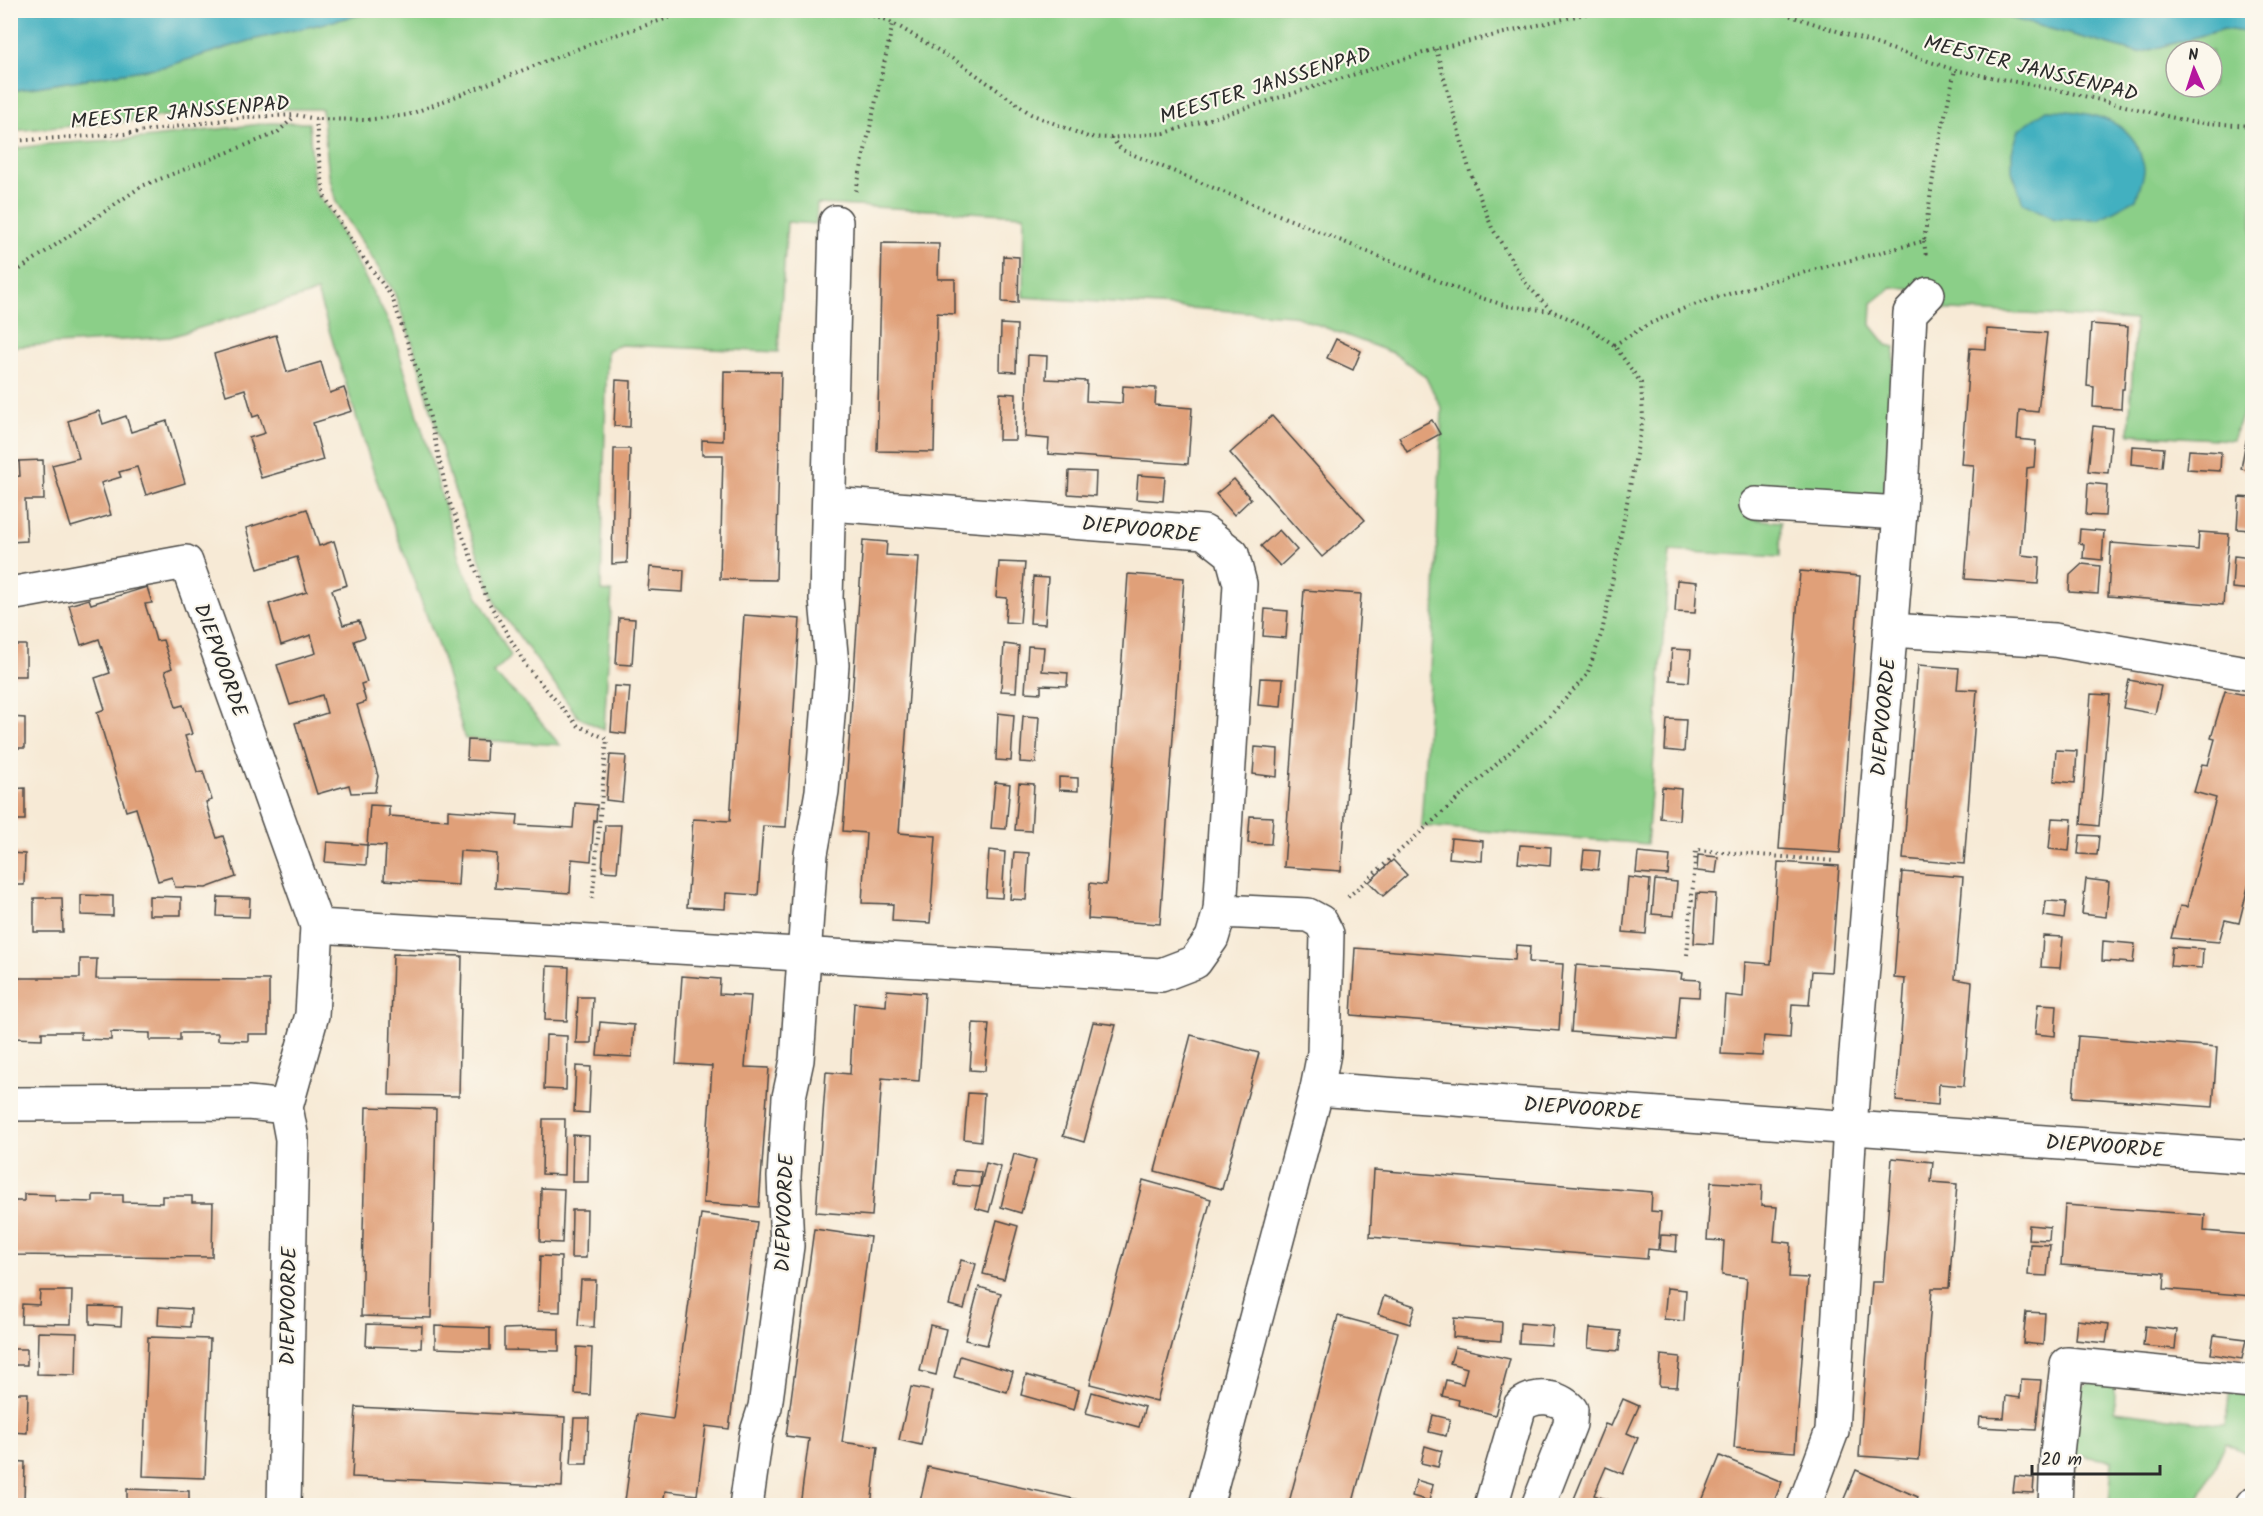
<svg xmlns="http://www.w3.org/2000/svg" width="2263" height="1516" viewBox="0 0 2263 1516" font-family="Kalam,sans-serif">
	<rect width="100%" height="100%" fill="#fbf7ec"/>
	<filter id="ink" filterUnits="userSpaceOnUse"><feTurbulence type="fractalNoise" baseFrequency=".0167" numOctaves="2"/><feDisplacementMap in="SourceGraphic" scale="12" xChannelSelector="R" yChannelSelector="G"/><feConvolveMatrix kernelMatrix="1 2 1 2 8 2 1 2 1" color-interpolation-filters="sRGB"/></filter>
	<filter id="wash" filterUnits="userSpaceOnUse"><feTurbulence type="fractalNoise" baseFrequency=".008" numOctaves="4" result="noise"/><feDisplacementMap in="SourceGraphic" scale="24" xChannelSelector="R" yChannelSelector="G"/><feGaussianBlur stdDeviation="1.35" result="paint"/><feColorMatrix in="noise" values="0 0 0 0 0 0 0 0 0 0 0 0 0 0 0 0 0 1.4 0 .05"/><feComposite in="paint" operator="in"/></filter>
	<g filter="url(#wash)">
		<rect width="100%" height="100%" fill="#f7ead6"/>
		<g fill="#8bcf88" stroke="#5b7d5a" stroke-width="1.5" fill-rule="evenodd">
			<path d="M377,10h1607l155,43 86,-24 27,4v356l-20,51 -103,-6 6,-114 -200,-11v-16l-43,-6 -20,16 -1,22 16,20 8,2 -11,150 -131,22 28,3 -1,35 -110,-6 -23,293 -226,-18 13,-206 8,-211 -17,-33 -32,-23 -101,-38 -269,-18 1,-82 -207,-11 -1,20 -29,-2 -9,130 -157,-7 -14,5 -6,241 11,1 -8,138 -26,-13 -81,-111 -47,-128 -37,-133 -19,-53 -58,-90 -7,-27 -7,-66h-107l-94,13 -110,9 -1,-40 157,-25 85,-26zM2176,51h36v36h-36z"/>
			<polygon points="269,123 309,123 314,190 328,209 392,328 464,571 511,656 493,673 521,699 560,745 465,739 442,657 374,473 317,292 170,337 11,347 11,149 50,144 144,138"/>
			<polygon points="2098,1377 2116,1379 2114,1411 2225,1425 2230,1392 2252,1397 2252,1456 2226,1443 2196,1505 2109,1505 2112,1461 2071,1454 2080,1389"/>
		</g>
		<g fill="#43b0c0" stroke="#376e76" stroke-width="1.5">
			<polygon points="10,11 11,10 377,11 252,40 167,66 11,91"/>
			<polygon points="1984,11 2252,11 2252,33 2224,29 2139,53"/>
			<path d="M2047,110c33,0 82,7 93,43 1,6 5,13 4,18 -1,9 -5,19 -8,28l-37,20h-44l-32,-16 -11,-32v-19l7,-23z"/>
		</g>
		<g id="blocks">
			<g fill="#e0a079">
				<polygon points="882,243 939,244 938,279 955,279 955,314 937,313 934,452 877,451"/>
				<polygon points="1003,256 1019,257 1018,303 1002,302"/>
				<polygon points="1001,324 1017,325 1016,372 1000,371"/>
				<polygon points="2091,324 2128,327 2124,389 2122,389 2121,409 2093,407 2094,387 2087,386"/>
				<polygon points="1987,329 2047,333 2038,412 2019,410 2017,439 2036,441 2034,467 2027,468 2021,555 2040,557 2038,584 1965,579 1974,465 1961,464 1970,348 1986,349"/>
				<polygon points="276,335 287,372 321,362 330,393 344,388 352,411 313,423 323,460 261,478 249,438 265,433 259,415 253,417 245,389 226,395 214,354"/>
				<polygon points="1336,339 1361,351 1353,370 1327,358"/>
				<polygon points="1028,355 1047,356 1046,379 1087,381 1086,401 1122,403 1123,386 1156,388 1155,405 1192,408 1188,464 1048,454 1049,439 1025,437"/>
				<polygon points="724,371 781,372 776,580 720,579 723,455 702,455 702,440 723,441"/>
				<polygon points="616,380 631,381 630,427 614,426"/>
				<polygon points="1000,393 1016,394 1015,440 999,440"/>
				<polygon points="99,411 103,424 126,416 131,432 167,421 185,483 146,495 137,467 119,472 121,477 101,483 111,515 71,527 52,465 79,458 68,421"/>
				<polygon points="1272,416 1365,520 1322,557 1230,453"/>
				<polygon points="1432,420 1440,434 1407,452 1399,437"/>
				<polygon points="2252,424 2252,471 2241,469 2246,441"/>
				<polygon points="2093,426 2112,428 2108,473 2088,471"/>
				<polygon points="2132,446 2164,448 2162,467 2131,464"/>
				<polygon points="614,449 630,449 627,563 612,564"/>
				<polygon points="2189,450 2221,452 2220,471 2187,469"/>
				<polygon points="43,460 44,500 25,500 27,541 10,542 10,477 20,476 19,461"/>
				<polygon points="1069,471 1096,472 1095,496 1068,494"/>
				<polygon points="1138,475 1165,477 1163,501 1136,499"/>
				<polygon points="1234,479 1251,499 1234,515 1216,494"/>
				<polygon points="2088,483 2107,485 2105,516 2086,515"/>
				<polygon points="2239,497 2252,498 2252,530 2237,529"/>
				<polygon points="307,509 319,546 334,541 347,585 332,590 343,625 359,621 365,637 354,641 367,682 361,684 366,702 357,705 378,776 375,792 351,793 349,785 317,794 295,723 327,713 322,695 290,705 277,665 316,653 311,635 281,645 269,604 307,592 297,557 258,569 246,528"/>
				<polygon points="2080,529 2104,531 2102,560 2083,558 2084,544 2079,543"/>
				<polygon points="1279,530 1297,550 1280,566 1261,546"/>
				<polygon points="2199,532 2229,534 2223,605 2108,596 2111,543 2198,550"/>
				<polygon points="863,540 887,542 886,555 919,557 899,833 936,836 930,923 892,921 893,904 862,903 866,833 843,831"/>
				<polygon points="2234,556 2252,558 2252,590 2232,588"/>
				<polygon points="999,562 1025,563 1020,623 1005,622 1007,598 996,597"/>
				<polygon points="2082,564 2100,566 2098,594 2069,592 2070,575"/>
				<polygon points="650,567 684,570 683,592 648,590"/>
				<polygon points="1800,571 1860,576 1840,853 1779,849"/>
				<polygon points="1128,574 1184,578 1160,924 1088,919 1090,883 1106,885"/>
				<polygon points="1033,577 1048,578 1045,624 1030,623"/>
				<polygon points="1677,580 1697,582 1695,613 1675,612"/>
				<polygon points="147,587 152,603 145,604 151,623 156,641 163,640 172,668 165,671 171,689 176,707 183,705 192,734 185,736 197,772 203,771 212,800 206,802 211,820 217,838 223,836 236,877 206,888 175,887 172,877 158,881 136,808 126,811 97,712 105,709 95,678 110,673 99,639 81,645 69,605 89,599 91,604"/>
				<polygon points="1304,590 1361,594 1341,871 1284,867"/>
				<polygon points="1265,609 1288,611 1286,638 1263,636"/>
				<polygon points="744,615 800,619 786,827 763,826 758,895 726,893 725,909 687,907 693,819 730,821"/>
				<polygon points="619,618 635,619 632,665 616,664"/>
				<polygon points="1004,644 1019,646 1016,692 1001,691"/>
				<rect x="10" y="645" width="16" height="31"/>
				<polygon points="1028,646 1044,647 1042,671 1068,673 1067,686 1041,685 1041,693 1025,692"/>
				<polygon points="1672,649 1691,650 1689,682 1670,680"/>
				<polygon points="1918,665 1959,668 1957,689 1977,690 1964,864 1903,859"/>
				<polygon points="1260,678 1283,679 1281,707 1258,705"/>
				<polygon points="2129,680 2161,686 2155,714 2123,708"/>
				<polygon points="614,686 630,687 626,734 611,732"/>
				<polygon points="2225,691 2252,696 2251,717 2252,718 2252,871 2239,923 2225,920 2219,942 2171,938 2180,906 2187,907 2216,798 2194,792 2202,764 2208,765 2215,739 2211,738"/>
				<polygon points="2091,694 2110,695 2099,826 2081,824"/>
				<polygon points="998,713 1014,715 1011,761 996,760"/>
				<polygon points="1023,716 1039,717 1036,763 1020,762"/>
				<polygon points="10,717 25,718 25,748 10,748"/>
				<polygon points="1667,719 1686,720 1684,752 1665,750"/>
				<polygon points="468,740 487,741 486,761 467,760"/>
				<polygon points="1255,747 1278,749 1277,777 1253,774"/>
				<polygon points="2056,750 2077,751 2075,783 2054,781"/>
				<polygon points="610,755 626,756 622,802 606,800"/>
				<polygon points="1059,777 1078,778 1078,791 1059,790"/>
				<polygon points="995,782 1010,784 1006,829 991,828"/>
				<polygon points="1019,783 1034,784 1031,831 1015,830"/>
				<polygon points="1662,787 1681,789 1679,820 1660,818"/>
				<polygon points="25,788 25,820 10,820 10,789"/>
				<polygon points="575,803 597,805 596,821 594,820 591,861 572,859 570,893 495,888 497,854 479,852 460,851 458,885 384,880 386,846 367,845 370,805 389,806 389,816 448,820 448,810 518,815 517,825 573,828"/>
				<polygon points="1250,816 1273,817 1271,844 1248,843"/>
				<polygon points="2052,818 2072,819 2069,851 2049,849"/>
				<polygon points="605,825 621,825 617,872 602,871"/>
				<polygon points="2080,835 2099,836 2097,855 2078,854"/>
				<polygon points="1451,838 1483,841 1482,861 1449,858"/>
				<polygon points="327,842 367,845 366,865 325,862"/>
				<polygon points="1520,845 1551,847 1550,866 1518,863"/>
				<polygon points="989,850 1005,852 1002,898 986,897"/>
				<polygon points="1584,850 1600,851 1598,870 1582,868"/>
				<polygon points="1014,852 1029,853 1026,900 1010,899"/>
				<polygon points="10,853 25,854 24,885 10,885"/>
				<polygon points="1638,853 1670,856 1668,875 1636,873"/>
				<polygon points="1698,855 1718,857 1716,873 1697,871"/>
				<polygon points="1393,860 1407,875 1383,896 1369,882"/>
				<polygon points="1778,862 1839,866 1831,972 1812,971 1809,1005 1792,1004 1790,1038 1764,1036 1762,1056 1721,1054 1725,995 1743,997 1745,962 1771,964"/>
				<polygon points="1902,872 1963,877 1955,979 1972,982 1964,1086 1939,1084 1938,1105 1896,1101 1905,979 1894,978"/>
				<polygon points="1628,877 1650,880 1646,934 1623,932"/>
				<polygon points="2086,879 2109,882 2106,917 2082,914"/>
				<polygon points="1655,880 1677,882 1674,916 1652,914"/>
				<polygon points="1697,893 1716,894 1713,944 1694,943"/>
				<polygon points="81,895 113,896 113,916 81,915"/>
				<polygon points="149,896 181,897 181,915 149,915"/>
				<polygon points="218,897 250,898 249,917 217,916"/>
				<polygon points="34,898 62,898 63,932 34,932"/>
				<polygon points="2046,901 2066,902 2064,919 2044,916"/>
				<polygon points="2043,936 2063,937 2060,968 2041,967"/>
				<polygon points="2103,941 2135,944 2133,963 2102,961"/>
				<polygon points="1516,945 1530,946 1529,962 1563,964 1559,1031 1351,1015 1355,948 1515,960"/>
				<polygon points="2172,947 2203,949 2202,968 2170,966"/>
				<polygon points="393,954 462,956 459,1096 389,1095"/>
				<polygon points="80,959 97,959 96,979 269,980 269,1034 248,1034 248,1041 218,1040 218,1033 180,1033 180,1040 150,1040 150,1033 111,1032 111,1040 81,1039 81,1032 42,1032 42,1039 12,1038 10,978 80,978"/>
				<polygon points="1576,965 1682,973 1681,979 1700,980 1699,997 1680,996 1676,1040 1571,1032"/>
				<polygon points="547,966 569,967 567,1021 545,1020"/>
				<polygon points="682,976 720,979 719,994 751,996 745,1067 769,1068 759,1207 703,1203 712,1066 676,1064"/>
				<polygon points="887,990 925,993 919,1081 882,1078 872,1216 816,1212 826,1072 850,1074 854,1003 886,1006"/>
				<polygon points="578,997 593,997 591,1043 576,1043"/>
				<polygon points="2038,1004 2057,1005 2055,1036 2035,1034"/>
				<polygon points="600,1022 634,1025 632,1057 597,1055"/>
				<polygon points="1093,1022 1116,1025 1084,1142 1063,1136"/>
				<polygon points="973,1023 989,1024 985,1071 970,1070"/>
				<polygon points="546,1035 567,1036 566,1090 544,1089"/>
				<polygon points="1191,1035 1259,1053 1222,1189 1155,1171"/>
				<polygon points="2078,1036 2217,1047 2213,1107 2073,1097"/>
				<polygon points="576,1066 591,1067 589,1113 574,1112"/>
				<polygon points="968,1093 984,1094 981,1141 964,1139"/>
				<polygon points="366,1107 436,1109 431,1318 361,1316"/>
				<polygon points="543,1119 565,1119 564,1175 542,1174"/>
				<polygon points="573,1135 589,1136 588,1182 572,1182"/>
				<polygon points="1014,1154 1036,1160 1021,1213 1001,1207"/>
				<polygon points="1892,1158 1933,1162 1931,1182 1957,1184 1949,1288 1932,1288 1919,1460 1859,1456 1872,1282 1883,1282"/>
				<polygon points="986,1163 1001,1167 989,1212 975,1208"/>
				<polygon points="955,1170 981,1172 980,1187 954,1185"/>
				<polygon points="1374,1170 1652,1192 1651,1211 1661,1212 1658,1250 1648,1249 1647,1259 1370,1237"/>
				<polygon points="1143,1180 1211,1199 1157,1401 1090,1384"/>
				<polygon points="1711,1182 1762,1185 1761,1206 1777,1207 1774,1241 1791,1243 1789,1277 1808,1278 1795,1452 1734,1448 1747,1278 1722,1275 1724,1241 1707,1240"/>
				<polygon points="541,1188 564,1189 562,1243 540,1242"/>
				<polygon points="24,1194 55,1195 55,1201 93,1202 93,1195 123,1195 123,1202 162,1203 162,1196 192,1196 192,1203 213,1203 212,1257 10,1255 10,1201 24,1201"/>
				<polygon points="2065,1205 2205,1215 2204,1231 2252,1235 2252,1296 2164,1289 2165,1273 2061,1265"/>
				<polygon points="572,1210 587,1210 586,1258 571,1258"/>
				<polygon points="701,1214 757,1222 729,1429 706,1426 697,1495 665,1491 663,1506 625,1501 637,1414 673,1419"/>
				<polygon points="997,1220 1018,1226 1004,1279 983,1274"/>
				<polygon points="2029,1225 2050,1227 2049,1240 2028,1239"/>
				<polygon points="814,1229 870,1237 842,1442 878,1447 871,1506 800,1506 809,1439 786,1436"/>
				<polygon points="1661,1235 1677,1236 1676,1252 1660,1250"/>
				<polygon points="2030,1244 2050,1245 2047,1276 2028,1275"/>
				<polygon points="540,1256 561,1257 560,1312 538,1311"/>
				<polygon points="961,1260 976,1264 964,1309 949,1305"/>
				<polygon points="581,1280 596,1280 594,1327 578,1326"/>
				<polygon points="979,1287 1001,1293 987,1345 965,1340"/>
				<polygon points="1667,1288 1686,1290 1684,1321 1664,1319"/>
				<polygon points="40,1291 72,1291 71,1324 21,1323 22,1304 39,1305"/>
				<polygon points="1384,1296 1415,1306 1410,1324 1378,1314"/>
				<polygon points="90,1306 122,1307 121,1326 90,1324"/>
				<polygon points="159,1307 191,1309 190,1327 158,1325"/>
				<polygon points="2026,1312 2045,1313 2043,1345 2023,1343"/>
				<polygon points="1338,1316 1398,1332 1380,1399 1352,1506 1288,1506"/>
				<polygon points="1454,1318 1502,1322 1501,1341 1453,1337"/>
				<polygon points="2077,1320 2109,1324 2106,1343 2075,1340"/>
				<polygon points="1520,1323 1553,1326 1551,1345 1519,1343"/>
				<polygon points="367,1324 422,1326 421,1348 366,1346"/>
				<polygon points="930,1325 946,1329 936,1375 920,1371"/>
				<polygon points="435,1326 490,1328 490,1350 435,1348"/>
				<polygon points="2145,1326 2177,1330 2175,1349 2143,1346"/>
				<polygon points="533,1328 559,1329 559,1351 504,1350 504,1329"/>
				<polygon points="1590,1328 1621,1331 1619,1351 1588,1348"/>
				<polygon points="38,1332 77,1333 76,1375 37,1374"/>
				<polygon points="2214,1335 2246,1339 2242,1359 2211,1354"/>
				<polygon points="148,1337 210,1339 205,1478 143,1476"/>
				<polygon points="577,1347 592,1348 590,1395 575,1394"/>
				<polygon points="1455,1347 1510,1359 1495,1415 1458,1405 1459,1400 1442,1396 1446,1380 1463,1384 1467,1368 1450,1363"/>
				<rect x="10" y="1349" width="17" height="16"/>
				<polygon points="1661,1355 1680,1357 1677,1387 1659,1386"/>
				<polygon points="960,1356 1013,1372 1007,1392 954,1377"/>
				<polygon points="1026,1375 1079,1390 1074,1410 1021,1395"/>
				<polygon points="2021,1379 2041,1380 2036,1430 1979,1427 1980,1417 2004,1418 2006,1396 2020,1398"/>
				<polygon points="911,1387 932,1391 921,1445 899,1440"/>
				<polygon points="1092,1392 1145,1407 1139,1427 1086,1413"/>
				<polygon points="12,1393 28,1393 27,1433 10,1432"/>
				<polygon points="1623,1399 1639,1406 1627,1433 1638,1438 1623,1474 1606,1467 1594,1495 1611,1501 1610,1506 1571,1506 1605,1424 1611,1426"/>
				<polygon points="356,1407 565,1417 562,1487 352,1477"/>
				<polygon points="1433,1415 1450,1419 1446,1436 1429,1432"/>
				<polygon points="574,1418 589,1418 587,1464 571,1464"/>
				<polygon points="1425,1446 1442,1451 1438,1467 1421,1463"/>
				<polygon points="1720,1456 1782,1482 1772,1506 1700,1506"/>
				<polygon points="10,1461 25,1462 24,1502 10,1501"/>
				<polygon points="928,1467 1102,1505 1102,1506 919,1506"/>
				<polygon points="1856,1470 1918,1497 1914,1506 1841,1506"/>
				<polygon points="2015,1476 2034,1478 2033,1493 2013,1492"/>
				<polygon points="1416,1480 1433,1485 1429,1501 1412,1496"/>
				<polygon points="127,1489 189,1491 189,1506 127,1506"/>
			</g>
		</g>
	</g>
	<g filter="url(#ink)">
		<use href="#blocks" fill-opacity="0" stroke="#4a4845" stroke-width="1.5"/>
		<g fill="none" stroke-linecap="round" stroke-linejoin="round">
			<g stroke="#4a4845" stroke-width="36">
				<g id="street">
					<polyline points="830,504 1204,532 1232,554 1240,584 1220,911"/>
					<polyline points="1756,504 1900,513"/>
					<polyline points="10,594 186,562 317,926 312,1015 286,1107 292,1139 284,1506"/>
					<polyline points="1890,630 2054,640 2252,674"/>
					<polyline points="317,926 1161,975 1195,962 1212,938 1220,911 1308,915 1321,922 1327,934 1324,1053 1317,1089 1206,1506"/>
					<polyline points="1317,1089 2252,1157"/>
					<polyline points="10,1104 248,1103 286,1107"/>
					<polyline points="746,1506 756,1435 765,1407 787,1246 784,1177 789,1097 797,1060 811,854 822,791 832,665 826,599 836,222"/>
					<path d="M1491,1506l29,-100c16,-13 38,-10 51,4l-1,14 -32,82"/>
					<polyline points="1804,1506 1832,1431 1850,1126 1900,513 1910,313 1928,294"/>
					<polyline points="2055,1506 2057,1453 2067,1364 2252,1382"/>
					<polyline points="2252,1506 2252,1505"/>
				</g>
			</g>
			<g stroke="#4a4845" stroke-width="4" stroke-dasharray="1.5 4.5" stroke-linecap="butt">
				<polyline points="856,10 893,23 964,66 1031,114 1088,137 1110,138 1165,133 1436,49 1602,10"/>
				<polyline points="1773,10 1955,70 2067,92 2191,122 2252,126"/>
				<polyline points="316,119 319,160 325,197 356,248 392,297 424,391 448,498 488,601 527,667 577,725 607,739 592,903"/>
				<polyline points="1111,138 1122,150 1472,295 1507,306 1551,311"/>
				<polyline points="10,141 124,134 246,117 296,115 316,119 366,120 408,115 603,39 693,10"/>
				<polyline points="856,191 893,23"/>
				<polyline points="1924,241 1926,257"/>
				<polyline points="10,276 142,186 277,133 295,116"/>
				<polyline points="1614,345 1649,324 1687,307 1767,282 1924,241 1936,156 1955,70"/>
				<polyline points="1348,897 1549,717 1587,675 1602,632 1608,603 1643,418 1641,383 1614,345 1588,327 1552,311 1527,285 1492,228 1470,172 1436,49"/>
				<polyline points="1687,955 1696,850 1834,861"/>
			</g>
			<use href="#street" stroke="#fff" stroke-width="33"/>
		</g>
	</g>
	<g text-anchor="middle" stroke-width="4.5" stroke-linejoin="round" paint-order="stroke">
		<g font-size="21" fill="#2b2b2b" stroke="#fbf7ec">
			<text transform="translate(2031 68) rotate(14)" y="7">MEESTER JANSSENPAD</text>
			<text transform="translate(1265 85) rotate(-17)" y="7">MEESTER JANSSENPAD</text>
			<text transform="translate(180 112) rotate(-5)" y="7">MEESTER JANSSENPAD</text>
			<text transform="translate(1141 529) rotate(6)" y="7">DIEPVOORDE</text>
			<text transform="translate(221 660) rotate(70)" y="7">DIEPVOORDE</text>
			<text transform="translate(1883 717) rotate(-85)" y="7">DIEPVOORDE</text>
			<text transform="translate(1583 1108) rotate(4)" y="7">DIEPVOORDE</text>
			<text transform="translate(2105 1146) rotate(4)" y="7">DIEPVOORDE</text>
			<text transform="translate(784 1213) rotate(-88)" y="7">DIEPVOORDE</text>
			<text transform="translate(288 1306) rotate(-89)" y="7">DIEPVOORDE</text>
		</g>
	</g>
	<rect width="2263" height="1516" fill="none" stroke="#fbf7ec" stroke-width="36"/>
	<g transform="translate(2194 69) rotate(357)"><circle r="28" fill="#fbf7ec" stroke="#a8a59f" stroke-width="1.5"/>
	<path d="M0-4.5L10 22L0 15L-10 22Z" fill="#b5179e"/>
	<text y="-9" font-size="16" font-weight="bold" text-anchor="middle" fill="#2b2b2b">N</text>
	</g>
	<path d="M2032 1465v9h128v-9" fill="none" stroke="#2b2b2b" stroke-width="3"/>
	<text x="2041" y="1465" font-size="18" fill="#2b2b2b" stroke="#fbf7ec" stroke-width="4.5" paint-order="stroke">20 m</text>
</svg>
